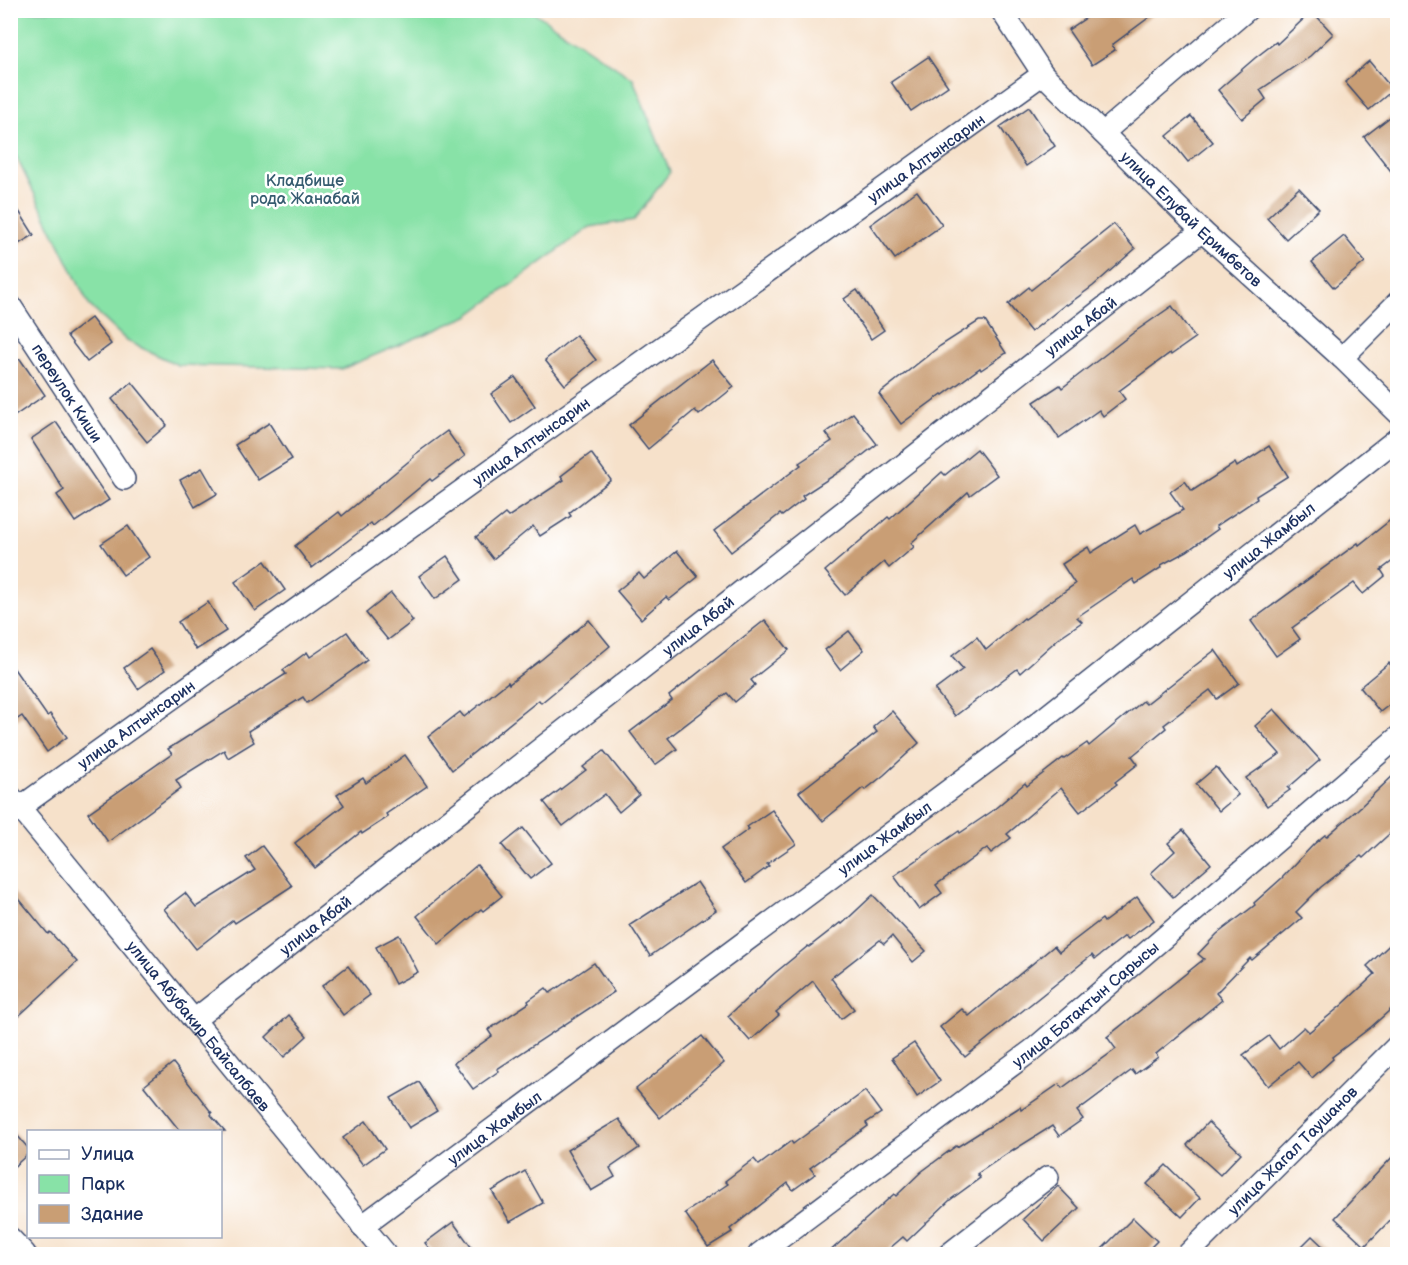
<svg xmlns="http://www.w3.org/2000/svg" width="1408" height="1265" viewBox="0 0 1408 1265" font-family="'Balsamiq Sans',sans-serif">
	<rect width="100%" height="100%" fill="#fff"/>
	<filter id="ink" filterUnits="userSpaceOnUse"><feTurbulence type="fractalNoise" baseFrequency=".0167" numOctaves="2"/><feDisplacementMap in="SourceGraphic" scale="12" xChannelSelector="R" yChannelSelector="G"/><feConvolveMatrix kernelMatrix="1 2 1 2 8 2 1 2 1" color-interpolation-filters="sRGB"/></filter>
	<filter id="wash" filterUnits="userSpaceOnUse"><feTurbulence type="fractalNoise" baseFrequency=".008" numOctaves="4" result="noise"/><feDisplacementMap in="SourceGraphic" scale="24" xChannelSelector="R" yChannelSelector="G"/><feGaussianBlur stdDeviation="1.35" result="paint"/><feColorMatrix in="noise" values="0 0 0 0 0 0 0 0 0 0 0 0 0 0 0 0 0 1.4 0 .05"/><feComposite in="paint" operator="in"/></filter>
	<g filter="url(#wash)">
		<rect width="100%" height="100%" fill="#f6e1ca"/>
		<polygon fill="#88e2a7" stroke="#528882" stroke-width="1.5" points="10,11 532,11 633,79 670,172 634,220 590,227 468,316 342,369 178,365 127,341 89,305 11,146"/>
		<g id="blocks">
			<g fill="#c99e74">
				<polygon points="1098,10 1159,10 1112,45 1115,50 1092,65 1068,30"/>
				<polygon points="1312,11 1333,34 1310,56 1260,90 1266,99 1242,119 1218,90 1255,58 1276,42 1277,44"/>
				<polygon points="928,57 948,86 911,111 891,82"/>
				<polygon points="1369,61 1393,90 1369,110 1345,82"/>
				<polygon points="1029,107 1055,146 1026,166 1000,127"/>
				<polygon points="1191,116 1213,142 1188,162 1167,136"/>
				<polygon points="1390,117 1398,127 1398,180 1364,137"/>
				<polygon points="1299,188 1319,209 1286,239 1267,218"/>
				<polygon points="917,191 942,225 895,259 870,225"/>
				<polygon points="10,197 34,235 10,249"/>
				<polygon points="1114,224 1135,249 1093,286 1067,305 1066,304 1031,332 1008,304 1029,287 1031,290"/>
				<polygon points="1344,236 1365,262 1334,288 1312,262"/>
				<polygon points="857,290 884,330 871,339 844,299"/>
				<polygon points="1172,306 1195,338 1171,355 1170,353 1119,391 1125,399 1103,416 1099,410 1059,438 1034,402 1060,385 1062,388 1133,333"/>
				<polygon points="91,318 111,344 87,362 67,336"/>
				<polygon points="979,321 985,321 1006,353 981,370 980,368 943,395 942,394 901,424 879,394 940,346"/>
				<polygon points="576,335 596,360 565,385 545,360"/>
				<polygon points="20,359 45,395 10,419 10,365"/>
				<polygon points="712,360 734,387 699,415 695,410 648,449 629,425"/>
				<polygon points="515,377 535,406 511,423 491,394"/>
				<polygon points="132,382 167,425 147,442 112,399"/>
				<polygon points="853,413 877,444 850,465 802,496 804,499 782,516 780,514 731,552 714,531 801,465 799,463 832,441 826,433"/>
				<polygon points="56,422 109,500 75,522 57,495 64,490 31,439"/>
				<polygon points="269,423 292,459 258,480 235,445"/>
				<polygon points="447,431 465,456 432,481 430,479 373,526 371,523 312,568 295,546 339,512 342,516 414,457 413,456"/>
				<polygon points="1269,446 1288,476 1256,496 1257,499 1216,526 1218,529 1187,551 1161,565 1162,567 1136,584 1133,579 1077,617 1082,622 1060,637 1020,673 1017,669 955,716 935,690 963,669 952,656 977,637 986,650 1024,618 1025,619 1075,584 1062,564 1088,547 1091,553 1135,525 1140,534 1183,510 1170,492 1185,481 1192,491 1235,463 1237,467"/>
				<polygon points="977,449 997,475 970,495 968,492 911,543 914,547 889,568 884,562 845,595 825,571 888,517 890,519 942,472 945,475"/>
				<polygon points="591,453 611,480 569,513 571,516 540,536 533,526 493,559 476,537 505,514 508,517 564,480 561,476"/>
				<polygon points="202,468 217,494 195,507 180,480"/>
				<polygon points="1398,514 1398,557 1381,570 1385,576 1363,594 1354,583 1292,628 1300,639 1276,656 1251,621 1358,543 1359,545"/>
				<polygon points="128,526 149,557 123,575 101,544"/>
				<polygon points="677,551 698,577 669,600 666,597 641,619 617,591 639,573 644,579"/>
				<polygon points="447,556 463,579 435,599 419,576"/>
				<polygon points="265,561 285,590 255,611 235,582"/>
				<polygon points="391,593 413,621 388,640 366,613"/>
				<polygon points="208,602 226,631 196,650 178,622"/>
				<polygon points="589,620 610,646 541,703 539,700 452,770 428,737 460,712 464,717 508,682 509,684 542,659"/>
				<polygon points="765,620 789,650 751,680 755,685 735,702 727,693 668,738 677,749 655,765 630,732 672,700 669,696"/>
				<polygon points="849,631 864,650 840,670 825,650"/>
				<polygon points="347,632 367,660 307,703 303,697 248,731 254,742 228,758 224,750 176,780 181,788 108,842 88,813 172,754 168,749 286,674 283,670 307,652 310,657"/>
				<polygon points="150,649 165,670 138,689 124,668"/>
				<polygon points="1215,650 1239,683 1217,699 1210,690 1164,725 1166,728 1132,756 1138,764 1115,782 1117,784 1080,812 1061,788 1007,834 1011,838 991,853 987,848 936,885 942,893 919,910 894,876 959,831 960,833 991,812 1025,783 1027,786 1063,758 1064,759 1087,743 1089,746 1143,701 1146,704"/>
				<polygon points="10,663 47,716 50,714 67,737 47,752 22,716 16,720 10,712"/>
				<polygon points="1389,663 1398,673 1398,698 1380,712 1360,687"/>
				<polygon points="1274,709 1320,760 1288,788 1290,790 1267,806 1246,778 1280,754 1255,726"/>
				<polygon points="892,711 919,743 884,775 865,790 863,788 823,821 799,792 877,732 873,727"/>
				<polygon points="604,751 639,795 619,812 605,794 563,826 544,802 586,770 583,767"/>
				<polygon points="405,755 427,786 386,814 388,817 362,834 361,832 315,868 295,843 344,805 337,795 363,778 366,783"/>
				<polygon points="1216,767 1238,795 1219,811 1196,784"/>
				<polygon points="1398,771 1398,826 1363,858 1361,856 1321,887 1296,912 1302,918 1252,960 1250,958 1216,993 1222,1000 1156,1054 1158,1057 1135,1074 1132,1070 1077,1111 1083,1119 1059,1136 1052,1126 1014,1150 1014,1149 977,1174 980,1178 950,1200 907,1241 903,1237 883,1254 827,1254 894,1194 896,1196 921,1172 956,1146 957,1147 1020,1107 1021,1110 1059,1084 1062,1088 1116,1049 1107,1037 1204,959 1198,954 1217,934 1255,905 1254,903 1282,878 1314,844 1325,835 1327,836 1358,809"/>
				<polygon points="772,810 796,844 767,864 769,866 746,883 721,849 749,829 747,827"/>
				<polygon points="523,828 551,863 530,879 502,845"/>
				<polygon points="1183,830 1211,864 1173,897 1151,873 1175,851 1168,843"/>
				<polygon points="262,846 292,886 235,923 233,920 196,949 164,909 185,893 196,907 255,870 246,858"/>
				<polygon points="477,865 502,896 483,911 481,909 439,944 417,916"/>
				<polygon points="697,882 716,910 650,956 630,925"/>
				<polygon points="10,888 48,934 50,932 77,962 10,1024"/>
				<polygon points="873,895 926,951 913,962 892,936 884,944 880,940 831,978 854,1009 841,1019 813,981 776,1012 779,1015 750,1041 728,1016 775,973 808,946 809,947 840,923 842,924"/>
				<polygon points="1137,897 1154,920 1128,939 1125,936 1095,959 1092,955 965,1057 940,1027 962,1009 969,1016 1054,946 1059,952 1102,919 1104,922"/>
				<polygon points="399,935 418,972 395,984 376,947"/>
				<polygon points="1398,937 1398,1003 1371,1027 1332,1057 1333,1059 1312,1078 1298,1062 1268,1086 1243,1055 1269,1036 1279,1049 1304,1027 1309,1032 1342,1005 1375,974 1367,966"/>
				<polygon points="594,963 614,992 497,1069 499,1071 473,1089 454,1063 492,1036 488,1030 529,1003 528,1001 546,988 550,993"/>
				<polygon points="348,966 370,995 343,1015 322,986"/>
				<polygon points="289,1015 307,1036 284,1057 266,1037"/>
				<polygon points="702,1036 724,1063 660,1118 636,1089"/>
				<polygon points="914,1043 940,1081 917,1097 892,1058"/>
				<polygon points="173,1063 212,1113 211,1115 225,1131 180,1131 144,1086"/>
				<polygon points="419,1082 437,1111 409,1128 391,1098"/>
				<polygon points="865,1091 881,1113 866,1123 868,1126 810,1168 815,1174 793,1190 788,1183 730,1229 732,1232 708,1247 685,1213 728,1184 725,1181 754,1159 759,1165 791,1141 793,1144"/>
				<polygon points="619,1119 639,1148 610,1168 615,1177 591,1191 567,1150"/>
				<polygon points="366,1121 385,1149 363,1165 343,1138"/>
				<polygon points="1208,1122 1241,1153 1220,1175 1187,1145"/>
				<polygon points="10,1127 28,1148 28,1154 10,1170"/>
				<polygon points="1398,1151 1398,1212 1365,1246 1335,1218"/>
				<polygon points="1166,1165 1200,1198 1182,1217 1147,1184"/>
				<polygon points="525,1171 543,1203 510,1222 492,1191"/>
				<polygon points="1058,1186 1079,1208 1044,1241 1023,1219"/>
				<polygon points="1133,1218 1157,1241 1144,1254 1097,1254"/>
				<polygon points="453,1222 472,1248 464,1254 434,1254 425,1243"/>
				<polygon points="1312,1236 1331,1254 1294,1254"/>
			</g>
		</g>
	</g>
	<g filter="url(#ink)">
		<use href="#blocks" fill-opacity="0" stroke="#3c4a6e" stroke-width="1.5"/>
		<g fill="none" stroke-linecap="round" stroke-linejoin="round">
			<g stroke="#3c4a6e" stroke-width="24">
				<g id="minor">
					<path id="s1" d="M1001,10l42,64 159,157 140,127 56,55"/>
					<polyline points="1103,133 1247,10"/>
					<path id="s2" d="M10,305l114,174"/>
					<polyline points="1342,358 1398,302"/>
					<path id="s3" d="M11,797l375,457"/>
					<path id="s4" d="M19,808l1024,-734"/>
					<path id="s5" d="M194,1020l1008,-789"/>
					<path id="s6" d="M362,1226l657,-488 379,-300"/>
					<polyline points="10,1238 25,1254"/>
					<path id="s7" d="M759,1254l276,-206 363,-311"/>
					<polyline points="949,1254 1048,1177"/>
					<path id="s8" d="M1188,1254l210,-209"/>
				</g>
			</g>
			<use href="#minor" stroke="#fff" stroke-width="21"/>
		</g>
	</g>
	<g text-anchor="middle" stroke-width="5" stroke-linejoin="round" paint-order="stroke">
		<g font-size="16" fill="#1b2f5e" stroke="#fff">
			<text dy="6" stroke="none"><textPath href="#s4" startOffset="1116">улица Алтынсарин</textPath></text>
			<text dy="6" stroke="none"><textPath href="#s1" startOffset="284">улица Елубай Еримбетов</textPath></text>
			<text dy="6" stroke="none"><textPath href="#s5" startOffset="1126">улица Абай</textPath></text>
			<text dy="6" stroke="none"><textPath href="#s2" startOffset="105">переулок Киши</textPath></text>
			<text dy="6" stroke="none"><textPath href="#s4" startOffset="630">улица Алтынсарин</textPath></text>
			<text dy="6" stroke="none"><textPath href="#s6" startOffset="1137">улица Жамбыл</textPath></text>
			<text dy="6" stroke="none"><textPath href="#s5" startOffset="640">улица Абай</textPath></text>
			<text dy="6" stroke="none"><textPath href="#s4" startOffset="144">улица Алтынсарин</textPath></text>
			<text dy="6" stroke="none"><textPath href="#s6" startOffset="651">улица Жамбыл</textPath></text>
			<text dy="6" stroke="none"><textPath href="#s5" startOffset="154">улица Абай</textPath></text>
			<text dy="6" stroke="none"><textPath href="#s7" startOffset="411">улица Ботактын Сарысы</textPath></text>
			<text dy="6" stroke="none"><textPath href="#s3" startOffset="296">улица Абубакир Байсалбаев</textPath></text>
			<text dy="6" stroke="none"><textPath href="#s6" startOffset="165">улица Жамбыл</textPath></text>
			<text dy="6" stroke="none"><textPath href="#s8" startOffset="147">улица Жагал Таушанов</textPath></text>
		</g>
		<g font-size="16" fill="#365c70" stroke="#fff">
			<text x="305" y="186">Кладбище<tspan x="305" dy="18">рода Жанабай</tspan></text>
		</g>
	</g>
	<rect width="1408" height="1265" fill="none" stroke="#fff" stroke-width="36"/>
	<rect x="27" y="1130" width="195" height="108" fill="#ffffff" stroke="#a4acbf" stroke-width="1.5"/>
	<rect x="39" y="1150" width="30" height="9" fill="#ffffff" stroke="#a4acbf" stroke-width="1.5"/>
	<text x="81" y="1160" font-size="18" fill="#1b2f5e">Улица</text>
	<rect x="39" y="1175" width="30" height="18" fill="#88e2a7" stroke="#a4acbf" stroke-width="1.5"/>
	<text x="81" y="1190" font-size="18" fill="#1b2f5e">Парк</text>
	<rect x="39" y="1205" width="30" height="18" fill="#c99e74" stroke="#a4acbf" stroke-width="1.5"/>
	<text x="81" y="1220" font-size="18" fill="#1b2f5e">Здание</text>
</svg>
